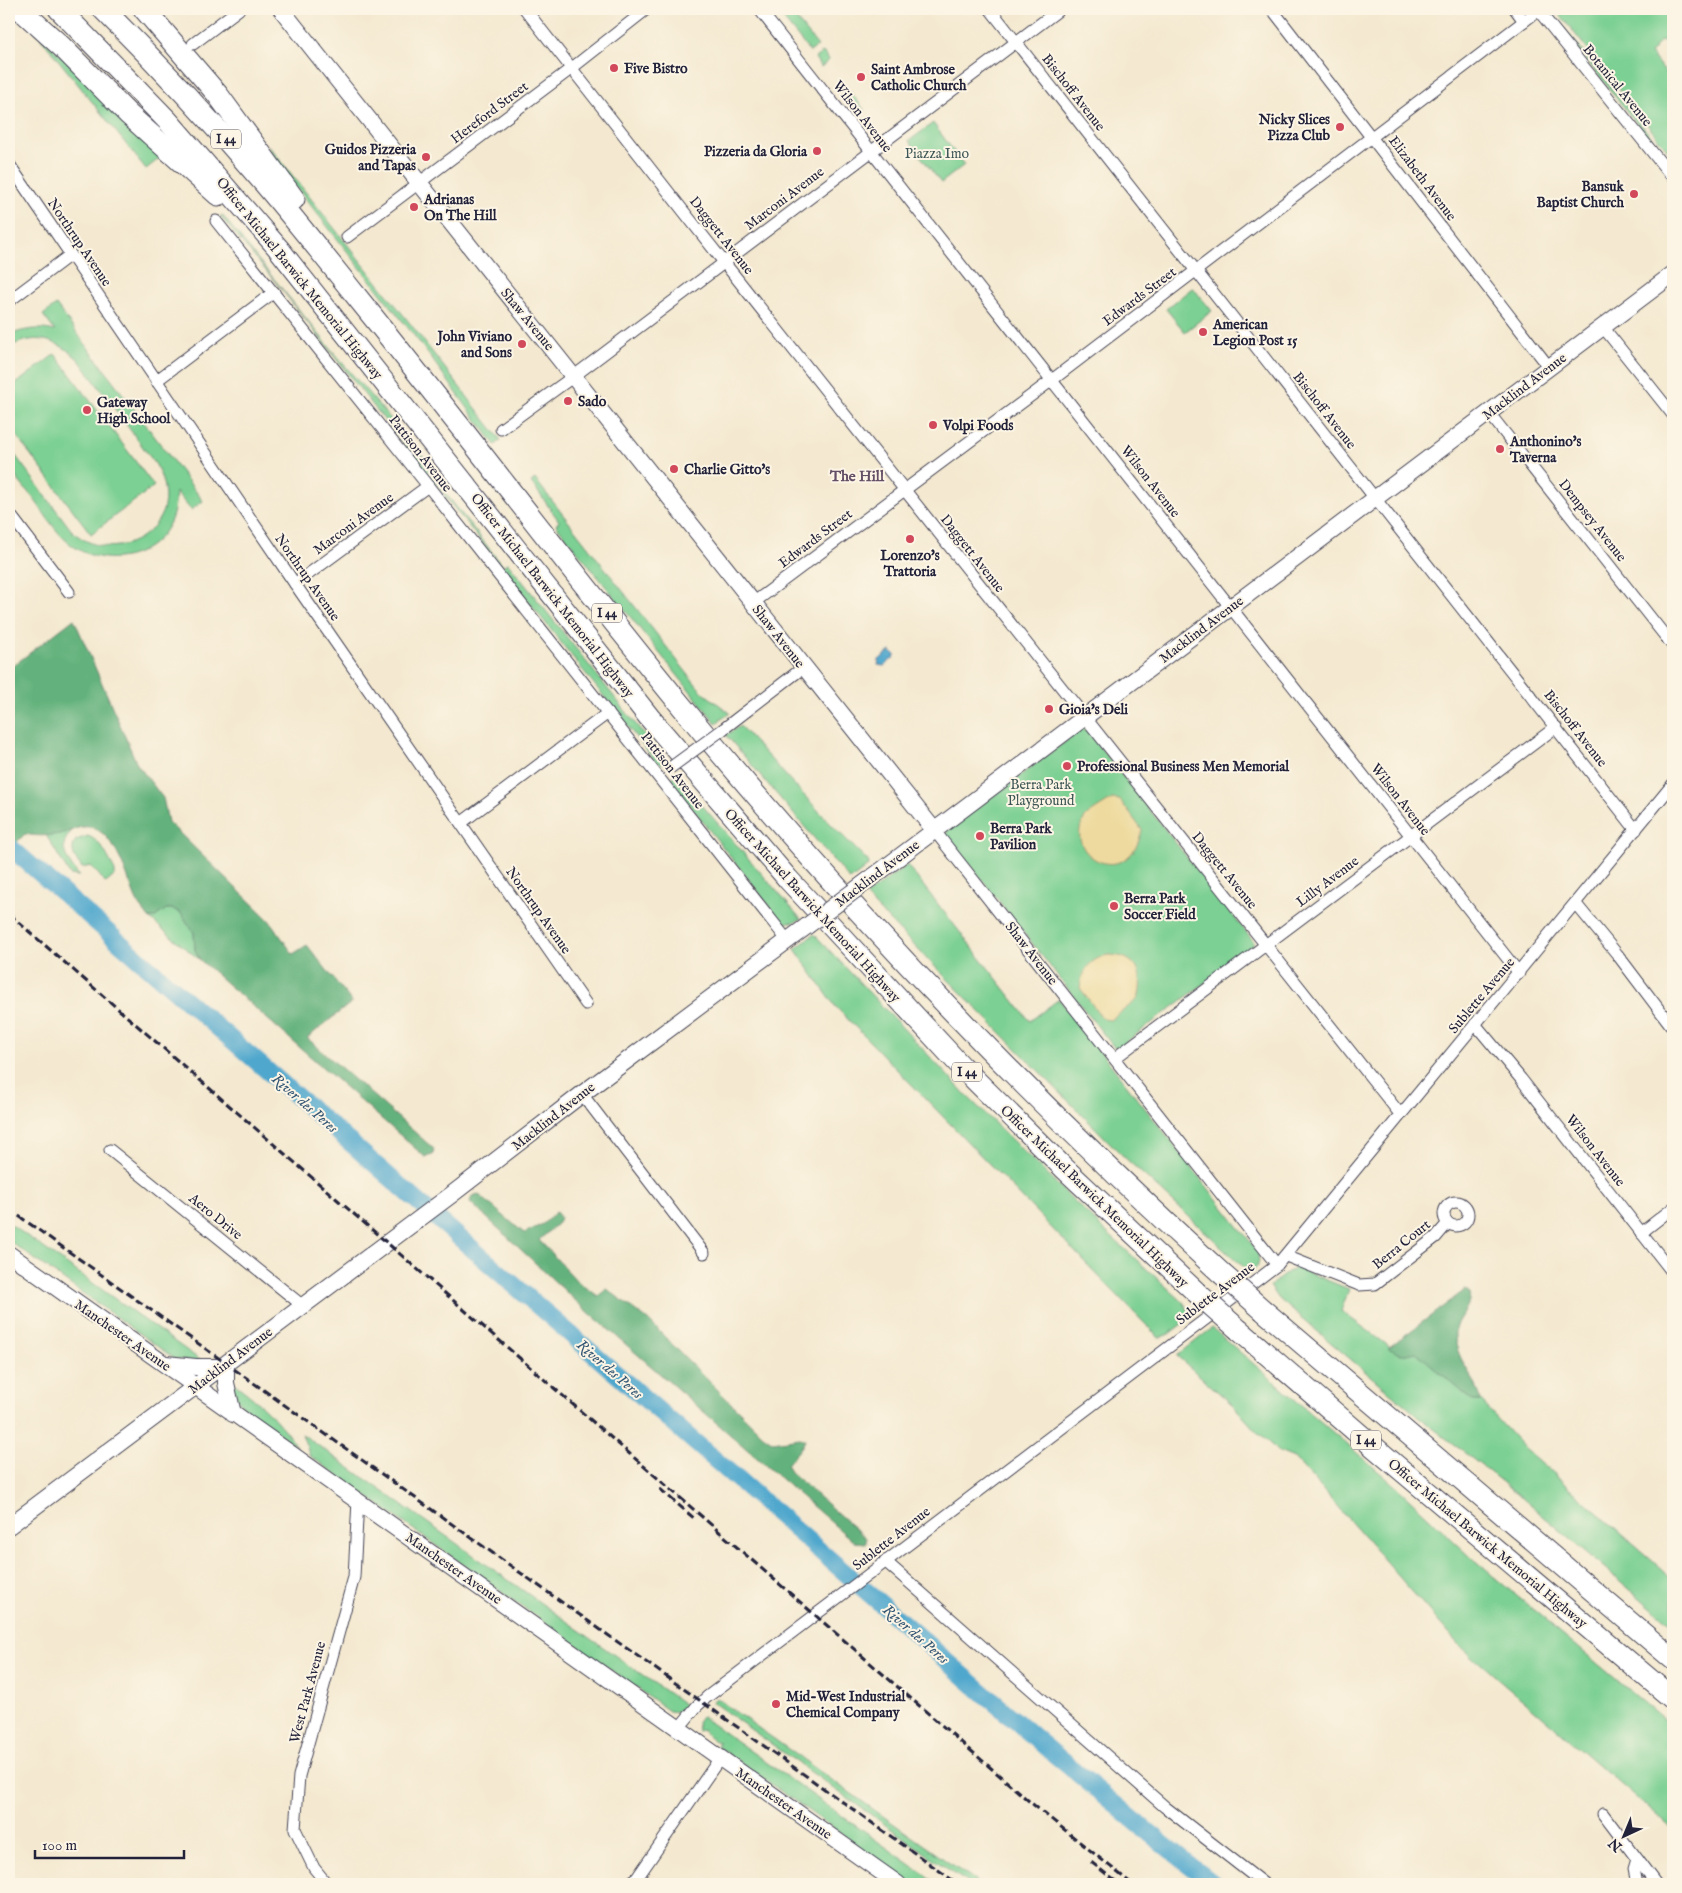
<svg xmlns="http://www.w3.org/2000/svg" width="1682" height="1893" viewBox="0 0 1682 1893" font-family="'IM FELL English',serif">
	<rect width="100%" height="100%" fill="#fcf5e5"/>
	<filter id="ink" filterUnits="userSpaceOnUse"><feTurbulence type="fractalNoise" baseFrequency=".02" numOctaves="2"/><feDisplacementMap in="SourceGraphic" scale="10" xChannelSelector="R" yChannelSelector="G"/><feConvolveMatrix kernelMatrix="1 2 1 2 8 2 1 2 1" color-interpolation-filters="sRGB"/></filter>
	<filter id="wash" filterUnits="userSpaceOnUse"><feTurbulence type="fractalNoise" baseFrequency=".0096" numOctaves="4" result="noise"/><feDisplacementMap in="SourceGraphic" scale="20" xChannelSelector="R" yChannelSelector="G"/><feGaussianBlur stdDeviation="1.12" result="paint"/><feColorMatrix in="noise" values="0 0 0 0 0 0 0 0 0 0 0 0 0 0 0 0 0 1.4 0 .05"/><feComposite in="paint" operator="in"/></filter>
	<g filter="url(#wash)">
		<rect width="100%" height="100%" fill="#f4e9d0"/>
		<g fill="#7bd093" stroke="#4e7967">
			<polygon points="777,9 788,9 818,46 810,52 776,10"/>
			<polygon points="1557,9 1673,9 1673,22 1671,24 1673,28 1673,38 1671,40 1669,38 1664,42 1662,40 1654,47 1655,49 1650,53 1673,82 1673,157 1556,10"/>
			<polygon points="1552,13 1673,164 1673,169 1551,16 1550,14"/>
			<polygon points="35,31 164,155 146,169"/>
			<polygon points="823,52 829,60 821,67 815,58"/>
			<polygon points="844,90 847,93 850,91 865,111 859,115 841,92"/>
			<polygon points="933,123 964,165 941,183 909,141"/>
			<polygon points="269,146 405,317 501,440 495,445 420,343 285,173 268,147"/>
			<polygon points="222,215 339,359 434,469 427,474 282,290 220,216"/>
			<polygon points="1192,288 1194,289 1212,311 1185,332 1166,309"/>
			<path d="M56,305l147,196 -12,9 -15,-18c-1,10 -1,20 -6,30 -16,35 -61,47 -94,26 -18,-11 -29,-31 -42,-49 -6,-7 -23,-26 -25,-33 -2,-5 0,-14 0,-19l63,84c25,23 60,20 82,-5 4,-5 9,-13 10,-20 3,-14 -2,-29 -8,-41l-77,-105c-22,-21 -43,-27 -70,-13v-12c16,-6 30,-8 46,-4l-12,-16z"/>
			<polygon points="55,354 154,486 91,534 9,426 9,389"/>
			<polygon points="431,475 503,566 508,563 666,762 661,764 655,761 429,476"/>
			<polygon points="535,479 698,687 705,694 730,713 716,723 556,525 559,521 531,482"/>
			<polygon points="740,726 828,821 868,861 869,865 850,880 726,735"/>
			<polygon points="1082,729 1088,732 1254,942 1252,948 1118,1048 1113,1046 946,834 949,829"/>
			<polygon points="675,774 801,919 794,922 788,922 787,924 779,918 672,783 672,778"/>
			<path d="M73,830c-18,16 -5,31 6,46l-9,-1 -24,-40z"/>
			<path d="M88,836c14,5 20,22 27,35v4l-9,8 -15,-17 -9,2c-7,-10 -13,-17 -6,-28z"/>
			<path d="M907,865l123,156 29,-22 201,255 -2,2c3,9 -2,12 -8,17l-129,-119 -256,-258z"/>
			<polygon points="166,909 173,909 181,913 194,933 195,950 200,960 149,918 154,918"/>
			<polygon points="814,934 967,1096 1104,1230 1183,1302 1192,1316 1169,1334 1159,1338 835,1006 795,949"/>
			<polygon points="9,1223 203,1362 175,1359 9,1241"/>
			<polygon points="1294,1267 1349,1289 1341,1311 1401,1355 1416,1352 1473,1401 1481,1401 1525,1449 1673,1579 1673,1626 1515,1492 1425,1422 1279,1299 1270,1286 1288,1272 1294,1269"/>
			<polygon points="1212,1328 1400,1490 1474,1560 1673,1727 1673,1828 1669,1826 1458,1644 1308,1473 1294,1458 1279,1452 1257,1432 1233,1405 1177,1356"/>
			<path d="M231,1381c26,19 48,39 66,66l-54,-40 -5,-7z"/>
			<polygon points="302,1434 685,1705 678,1712 669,1711 310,1456"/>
			<polygon points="716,1698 979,1884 969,1884 712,1702"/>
			<path d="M701,1716l237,168h-26l-195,-138 2,-4c-5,0 -14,-7 -17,-13l-4,2 -1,-9z"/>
		</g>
		<g fill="#64b27d" stroke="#436a5c">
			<path d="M74,619l63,145 26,34 5,24 101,98 24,34 14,-9 45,57 -45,36 127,111 -1,6 -8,2 -225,-197 -5,-10 -1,-17 -13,-20 -8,-4h-7l-12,9h-5c-4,-6 -10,-12 -13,-19 -9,-21 -23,-77 -54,-72 -5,1 -10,3 -15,5 -12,4 -29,5 -42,2l-16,16v-181z"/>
			<path d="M478,1194l46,39 19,-9 13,-12 4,5 -2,6 -19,17 38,41 21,15 9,-7 41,31 115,115 10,7 27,-4 5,2c-4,11 -13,16 -18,25l3,7 76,66v5l-12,-1 -276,-239 -108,-101 2,-6z"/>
			<path d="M1465,1290l4,2c4,16 -13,25 -14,39 -2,27 22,46 26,70h-8l-57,-49 -15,3 -13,-7z"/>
		</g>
		<g fill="#eeda9e" stroke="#887e6c">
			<path d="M1112,799l8,1 22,30c-13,62 -80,26 -58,-11 4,-6 21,-15 28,-20z"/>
			<path d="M1108,955c29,0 37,19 30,44l-27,21 -8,-1 -23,-31c2,-18 10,-29 28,-33z"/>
		</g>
		<polygon fill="#50a7cd" stroke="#396484" points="890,651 895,655 895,657 884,666 878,665 879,660"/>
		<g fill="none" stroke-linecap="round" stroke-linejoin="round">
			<polyline stroke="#50a7cd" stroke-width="18" points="11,848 1041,1743 1159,1841 1214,1884"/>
		</g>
	</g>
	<g filter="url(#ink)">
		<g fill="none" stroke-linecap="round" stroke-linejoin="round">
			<g stroke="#424051" stroke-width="13">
				<g id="street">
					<polyline points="525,9 692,222 1400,1114"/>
					<polyline points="759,9 1519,973"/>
					<polyline points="990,9 1636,830"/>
					<polyline points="1272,9 1549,367"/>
					<polyline points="1515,9 1524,21"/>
					<polyline points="1538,10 1673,178"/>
					<polyline points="193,44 239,9"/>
					<polyline points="9,164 295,584 586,1004"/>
					<polyline points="216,221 428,486 788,941"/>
					<polyline points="347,237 572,68 647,9"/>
					<polyline points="9,301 70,255"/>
					<polyline points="1603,327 1673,415"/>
					<polyline points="156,381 274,292"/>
					<polyline points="1489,413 1673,646"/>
					<polyline points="501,429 574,376 1060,9"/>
					<polyline points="9,513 69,592"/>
					<polyline points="295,584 428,486"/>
					<polyline points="753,603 1052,380 1540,9"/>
					<polyline points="722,730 804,667"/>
					<polyline points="461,823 608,713"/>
					<polyline points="934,830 1277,1265"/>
					<polyline points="1576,904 1617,954 1673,1028"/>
					<polyline points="1475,1024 1521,1079 1673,1273"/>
					<polyline points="1115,1058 1556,727"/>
					<polyline points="582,1094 704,1253"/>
					<polyline points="110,1150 303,1306"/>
					<circle cx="1456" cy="1214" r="12"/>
					<polyline points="1641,1233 1673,1208"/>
					<polyline points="1286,1256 1359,1285 1375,1284 1436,1237 1448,1223"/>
					<polyline points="885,1561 1165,1807 1264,1884"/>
					<polyline points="679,1728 697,1706 707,1697 1277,1265 1673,784"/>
					<polyline points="1603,1814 1656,1884"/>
					<polyline points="1637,1859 1634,1869 1637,1884"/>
					<polyline points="327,1884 314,1868 295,1829 299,1776 354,1577 358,1500"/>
					<polyline points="628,1884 637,1878 720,1758"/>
				</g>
			</g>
			<g stroke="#424051" stroke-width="18">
				<g id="secondary">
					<polyline points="281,9 934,830"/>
					<polyline points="874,876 1673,274"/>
					<path d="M9,1254c296,211 594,419 889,630"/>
					<polyline points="166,1364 196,1367 221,1367"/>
					<polyline points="226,1364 226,1383 233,1414"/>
					<polyline points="9,1526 451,1195 582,1094 807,926"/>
				</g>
			</g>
			<g stroke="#424051" stroke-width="23">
				<g id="highway">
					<polyline points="20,9 62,47 128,114 218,195"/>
					<polyline points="59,9 168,121 278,248 649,717 788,879 961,1066 1064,1168 1196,1292"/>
					<path d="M103,9c56,56 110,114 161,174 33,39 65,79 97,119 110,136 216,277 327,412 164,200 343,385 533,559"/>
					<polyline points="144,9 218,95 294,199"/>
					<polyline points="1264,1311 1673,1659"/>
					<polyline points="1239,1330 1374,1447 1673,1699"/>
				</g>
			</g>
			<use href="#street" stroke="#fff" stroke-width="11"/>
			<use href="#secondary" stroke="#fff" stroke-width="16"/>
			<use href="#highway" stroke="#fff" stroke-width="21"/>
			<g stroke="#22223b" stroke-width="3" stroke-dasharray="8 4" stroke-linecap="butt">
				<polyline points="9,914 1030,1802 1132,1884"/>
				<polyline points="9,1209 958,1884"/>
				<polyline points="660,1489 696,1520"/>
				<polyline points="1091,1862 1119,1884"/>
			</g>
			<g stroke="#424051" stroke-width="13" stroke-linecap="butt">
				<polyline id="street-bridge" points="670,768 722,730"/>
			</g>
			<g stroke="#424051" stroke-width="18" stroke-linecap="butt">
				<polyline id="secondary-bridge" points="807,926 874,876"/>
			</g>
			<g stroke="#424051" stroke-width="23" stroke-linecap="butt">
				<g id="highway-bridge">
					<polyline points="1221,1273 1264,1311"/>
					<polyline points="1196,1292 1239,1330"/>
				</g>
			</g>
			<use href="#street-bridge" stroke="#fff" stroke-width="11"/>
			<use href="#secondary-bridge" stroke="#fff" stroke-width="16"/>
			<use href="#highway-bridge" stroke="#fff" stroke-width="21"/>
		</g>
	</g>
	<g fill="#d1495b" stroke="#fcf5e5" stroke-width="2">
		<circle cx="614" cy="68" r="5"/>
		<circle cx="861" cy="77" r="5"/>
		<circle cx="1340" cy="127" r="5"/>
		<circle cx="817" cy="151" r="5"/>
		<circle cx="426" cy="157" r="5"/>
		<circle cx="1634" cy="194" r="5"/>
		<circle cx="414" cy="207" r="5"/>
		<circle cx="1203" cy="332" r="5"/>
		<circle cx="522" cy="344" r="5"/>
		<circle cx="568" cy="401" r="5"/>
		<circle cx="87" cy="410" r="5"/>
		<circle cx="933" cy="425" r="5"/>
		<circle cx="1500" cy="449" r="5"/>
		<circle cx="674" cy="469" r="5"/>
		<circle cx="910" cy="539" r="5"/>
		<circle cx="1049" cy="709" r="5"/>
		<circle cx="1067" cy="766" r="5"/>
		<circle cx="980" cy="836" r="5"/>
		<circle cx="1114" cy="906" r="5"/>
		<circle cx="776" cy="1704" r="5"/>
	</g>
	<g text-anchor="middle" stroke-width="4" stroke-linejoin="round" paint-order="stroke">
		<g fill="#fcf5e5" stroke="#63616e" stroke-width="1">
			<rect x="211" y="129.5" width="30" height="19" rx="4"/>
			<rect x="592" y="603.5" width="30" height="19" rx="4"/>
			<rect x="952" y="1062.5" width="30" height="19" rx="4"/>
			<rect x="1351" y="1430.5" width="30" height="19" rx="4"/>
		</g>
		<g font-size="12" font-weight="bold" fill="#22223b">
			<text x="226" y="143">I 44</text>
			<text x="607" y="617">I 44</text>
			<text x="967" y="1076">I 44</text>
			<text x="1366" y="1444">I 44</text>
		</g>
		<g font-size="14" font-weight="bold" fill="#22223b" stroke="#fcf5e5" text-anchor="start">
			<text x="624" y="73">Five Bistro</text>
			<text x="871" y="74">Saint Ambrose<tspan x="871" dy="16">Catholic Church</tspan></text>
			<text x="1330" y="124" text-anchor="end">Nicky Slices<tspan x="1330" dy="16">Pizza Club</tspan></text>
			<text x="416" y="154" text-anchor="end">Guidos Pizzeria<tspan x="416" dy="16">and Tapas</tspan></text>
			<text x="807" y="156" text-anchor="end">Pizzeria da Gloria</text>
			<text x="1624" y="191" text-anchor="end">Bansuk<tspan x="1624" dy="16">Baptist Church</tspan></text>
			<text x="424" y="204">Adrianas<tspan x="424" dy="16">On The Hill</tspan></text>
			<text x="1213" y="329">American<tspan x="1213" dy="16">Legion Post 15</tspan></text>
			<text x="512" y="341" text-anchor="end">John Viviano<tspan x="512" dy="16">and Sons</tspan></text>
			<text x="578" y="406">Sado</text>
			<text x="97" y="407">Gateway<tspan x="97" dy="16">High School</tspan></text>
			<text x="943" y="430">Volpi Foods</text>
			<text x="1510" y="446">Anthonino's<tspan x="1510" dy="16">Taverna</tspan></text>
			<text x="684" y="474">Charlie Gitto's</text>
			<text x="910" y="560" text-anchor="middle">Lorenzo's<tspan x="910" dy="16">Trattoria</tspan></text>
			<text x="1059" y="714">Gioia's Deli</text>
			<text x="1077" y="771">Professional Business Men Memorial</text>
			<text x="990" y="833">Berra Park<tspan x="990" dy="16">Pavilion</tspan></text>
			<text x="1124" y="903">Berra Park<tspan x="1124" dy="16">Soccer Field</tspan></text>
			<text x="786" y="1701">Mid-West Industrial<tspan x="786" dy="16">Chemical Company</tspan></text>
		</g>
		<g font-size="14" fill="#22223b" stroke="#fcf5e5">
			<text transform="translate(1618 85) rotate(51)" y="5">Botanical Avenue</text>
			<text transform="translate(1074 92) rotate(52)" y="5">Bischoff Avenue</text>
			<text transform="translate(489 112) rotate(-37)" y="5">Hereford Street</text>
			<text transform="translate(863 116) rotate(52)" y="5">Wilson Avenue</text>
			<text transform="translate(1423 178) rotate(53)" y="5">Elizabeth Avenue</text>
			<text transform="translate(784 198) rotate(-37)" y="5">Marconi Avenue</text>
			<text transform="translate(722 235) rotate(52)" y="5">Daggett Avenue</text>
			<text transform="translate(80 242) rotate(56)" y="5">Northrup Avenue</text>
			<text transform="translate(300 278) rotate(51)" y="5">Officer Michael Barwick Memorial Highway</text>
			<text transform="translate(1139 296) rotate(-37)" y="5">Edwards Street</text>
			<text transform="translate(528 319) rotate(51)" y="5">Shaw Avenue</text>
			<text transform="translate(1524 386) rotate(-37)" y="5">Macklind Avenue</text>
			<text transform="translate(1325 410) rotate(52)" y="5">Bischoff Avenue</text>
			<text transform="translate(421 453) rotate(52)" y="5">Pattison Avenue</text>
			<text transform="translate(1151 481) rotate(52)" y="5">Wilson Avenue</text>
			<text transform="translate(1593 520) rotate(52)" y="5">Dempsey Avenue</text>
			<text transform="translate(353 523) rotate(-36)" y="5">Marconi Avenue</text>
			<text transform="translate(815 538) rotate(-37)" y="5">Edwards Street</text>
			<text transform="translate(973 553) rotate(52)" y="5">Daggett Avenue</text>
			<text transform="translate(308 577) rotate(55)" y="5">Northrup Avenue</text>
			<text transform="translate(553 595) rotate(52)" y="5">Officer Michael Barwick Memorial Highway</text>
			<text transform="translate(1201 629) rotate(-37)" y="5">Macklind Avenue</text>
			<text transform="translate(779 636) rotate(52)" y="5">Shaw Avenue</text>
			<text transform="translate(1576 728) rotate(52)" y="5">Bischoff Avenue</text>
			<text transform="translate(673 770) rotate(52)" y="5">Pattison Avenue</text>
			<text transform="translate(1401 799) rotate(52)" y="5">Wilson Avenue</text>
			<text transform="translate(1225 870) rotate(51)" y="5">Daggett Avenue</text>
			<text transform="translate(877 873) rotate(-37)" y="5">Macklind Avenue</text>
			<text transform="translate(1327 881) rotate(-37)" y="5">Lilly Avenue</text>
			<text transform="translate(813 905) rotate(48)" y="5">Officer Michael Barwick Memorial Highway</text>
			<text transform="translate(539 910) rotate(55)" y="5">Northrup Avenue</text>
			<text transform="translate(1032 953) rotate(52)" y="5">Shaw Avenue</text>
			<text transform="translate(1481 995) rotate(-50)" y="5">Sublette Avenue</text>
			<text transform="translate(553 1116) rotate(-38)" y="5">Macklind Avenue</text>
			<text transform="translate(1596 1150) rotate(52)" y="5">Wilson Avenue</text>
			<text transform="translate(1095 1196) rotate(44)" y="5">Officer Michael Barwick Memorial Highway</text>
			<text transform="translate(216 1216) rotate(39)" y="5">Aero Drive</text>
			<text transform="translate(1401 1244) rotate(-39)" y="5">Berra Court</text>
			<text transform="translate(1215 1293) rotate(-37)" y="5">Sublette Avenue</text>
			<text transform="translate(123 1335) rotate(35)" y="5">Manchester Avenue</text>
			<text transform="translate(230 1360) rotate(-37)" y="5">Macklind Avenue</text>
			<text transform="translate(891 1538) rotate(-38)" y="5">Sublette Avenue</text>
			<text transform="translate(1488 1543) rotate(40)" y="5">Officer Michael Barwick Memorial Highway</text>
			<text transform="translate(454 1568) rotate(35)" y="5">Manchester Avenue</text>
			<text transform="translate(307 1692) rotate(-75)" y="5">West Park Avenue</text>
			<text transform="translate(784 1803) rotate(35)" y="5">Manchester Avenue</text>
		</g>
		<g font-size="14" fill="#3d5655" stroke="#fcf5e5">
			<text x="937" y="158">Piazza Imo</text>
			<text x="1041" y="789">Berra Park<tspan x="1041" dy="16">Playground</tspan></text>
		</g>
		<g font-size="15" font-weight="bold" fill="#644f66" stroke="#fcf5e5">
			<text x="857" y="481">The Hill</text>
		</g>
		<g font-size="15" font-style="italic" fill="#345775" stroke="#fcf5e5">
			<text transform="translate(305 1103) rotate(41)" y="5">River des Peres</text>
			<text transform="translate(610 1369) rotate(41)" y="5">River des Peres</text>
			<text transform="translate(916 1634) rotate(41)" y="5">River des Peres</text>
		</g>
	</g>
	<rect width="1682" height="1893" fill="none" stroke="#fcf5e5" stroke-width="30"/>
	<g transform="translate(1624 1836) rotate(224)" stroke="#fcf5e5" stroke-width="4" paint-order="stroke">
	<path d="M0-4L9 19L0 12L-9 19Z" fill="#22223b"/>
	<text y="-8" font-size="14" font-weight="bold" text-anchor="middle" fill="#22223b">N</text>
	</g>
	<path d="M35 1850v8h149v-8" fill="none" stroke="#22223b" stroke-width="2.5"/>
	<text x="42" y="1850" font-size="15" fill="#22223b" stroke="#fcf5e5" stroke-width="4" paint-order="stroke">100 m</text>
</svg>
